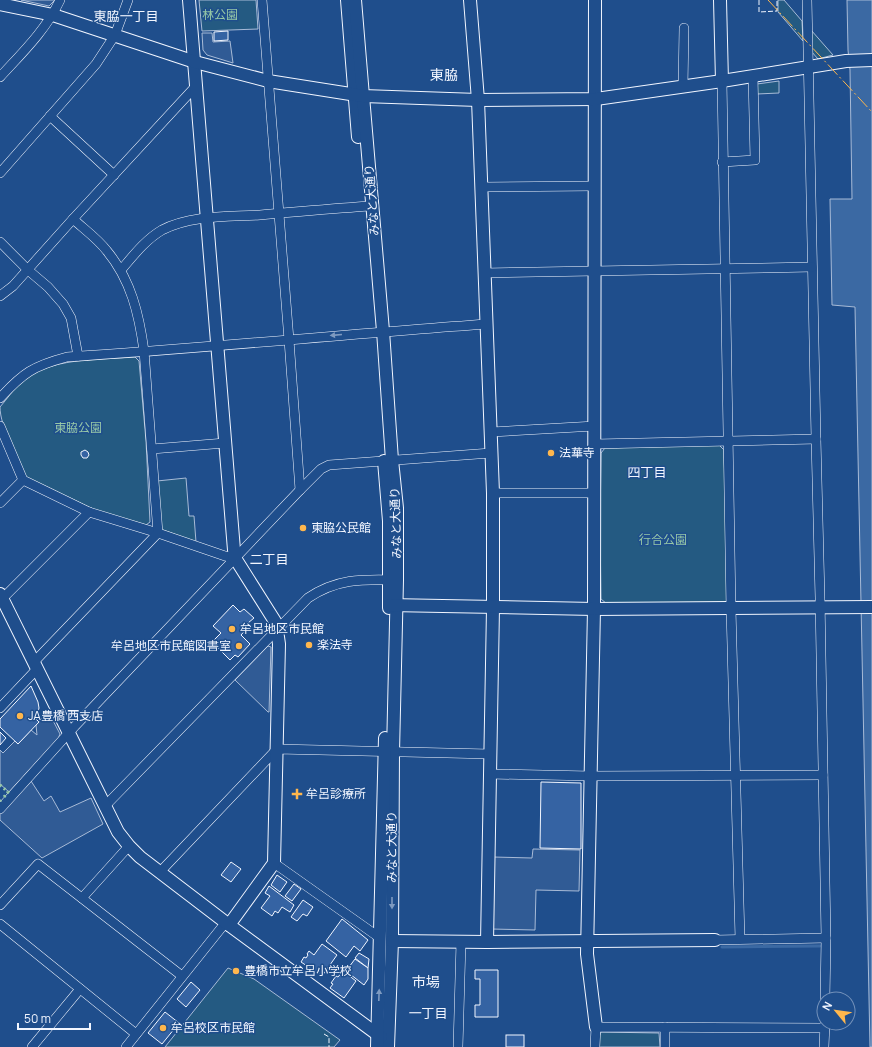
<svg xmlns="http://www.w3.org/2000/svg" width="872" height="1047" viewBox="0 0 872 1047" font-family="Manrope,'Noto Sans JP',sans-serif">
	<rect width="100%" height="100%" fill="#1f4e8c"/>
	<g fill="#245a82" stroke="#a8bbd7">
		<polygon points="199,0 256,0 258,29 202,31"/>
		<polygon points="778,0 784,0 802,21 803,41 778,12"/>
		<polygon points="811,30 833,55 818,59 811,51"/>
		<polygon points="779,81 779,93 757,94 757,84"/>
		<path d="M135,357l4,4 7,80 4,81 -4,3 -49,-14 -71,-34c-8,-19 -26,-50 -26,-70 7,-8 13,-17 20,-24 28,-26 79,-23 115,-26z"/>
		<polygon points="719,445 724,450 728,600 724,604 607,604 601,599 600,530 601,453 605,448"/>
		<polygon points="186,478 189,516 194,516 196,542 160,529 157,481"/>
		<polygon points="228,968 254,979 340,1040 334,1047 165,1047"/>
		<polygon points="601,1032 659,1033 660,1047 599,1047 599,1037"/>
	</g>
	<g fill="#305b95" stroke="#a8bbd7">
		<polygon points="21,0 55,0 49,6"/>
		<polygon points="202,33 212,33 213,42 230,41 233,63 207,55 203,50"/>
		<polygon points="268,646 271,647 269,712 268,712 235,680"/>
		<polygon points="48,711 60,734 58,739 9,792 0,784 0,750 3,753 15,741 18,744 31,730 37,735 36,725"/>
		<polygon points="31,781 44,801 51,796 60,812 91,798 103,824 42,858 0,820 0,814"/>
		<polygon points="533,849 580,850 579,891 536,890 535,930 491,929 493,857 532,858"/>
	</g>
	<polygon fill="#3b69a3" stroke="#a8bbd7" points="847,0 872,0 872,1047 870,1047 855,307 832,305 830,199 852,199 850,70 848,50"/>
	<g fill="none" stroke-linecap="round" stroke-linejoin="round">
		<polyline stroke="#3b69a3" stroke-width="3" points="722,947 820,946"/>
	</g>
	<g fill="#3563a3" stroke="#f2f6ff">
		<polygon points="228,31 228,40 214,41 214,32"/>
		<polygon points="85,450 88,452 89,455 87,458 83,458 81,455 81,452"/>
		<polygon points="233,605 240,612 244,609 254,618 248,623 250,625 241,635 250,644 238,657 235,655 230,660 212,642 221,633 213,626"/>
		<polygon points="31,686 38,702 39,708 36,719 39,722 18,744 0,727 0,719"/>
		<polygon points="0,732 6,738 0,745"/>
		<polygon points="541,782 581,783 581,849 540,848"/>
		<polygon points="231,862 241,869 231,882 221,875"/>
		<polygon points="277,875 287,882 280,892 271,885"/>
		<polygon points="294,884 301,889 292,901 285,896"/>
		<polygon points="269,886 294,905 290,912 282,907 278,913 275,911 272,916 261,908 270,896 265,893"/>
		<polygon points="303,900 313,907 307,916 303,914 297,921 291,917"/>
		<polygon points="342,919 368,940 360,951 354,946 346,957 326,941"/>
		<polygon points="322,944 337,955 322,976 301,962 304,957 306,958 308,955 307,954 309,951 314,955"/>
		<polygon points="359,953 369,959 368,968 355,958"/>
		<polygon points="355,959 368,968 368,979 364,985 346,971"/>
		<polygon points="475,970 498,970 498,1017 475,1017 475,1005 480,1005 480,979 475,979"/>
		<polygon points="343,971 356,981 344,998 330,988 333,984 331,983 336,976 338,977"/>
		<polygon points="191,982 200,990 186,1007 177,999"/>
		<polygon points="165,1012 179,1023 162,1044 148,1033"/>
		<rect x="506" y="1035" width="18" height="12"/>
	</g>
	<g fill="none" stroke-linecap="round" stroke-linejoin="round">
		<g stroke="#f2f6ff" stroke-width="10">
			<g id="street">
				<polyline points="262,0 289,340 300,490"/>
				<polyline points="807,0 816,439 820,598 826,938 825,999"/>
				<path d="M0,77c22,-24 46,-47 60,-77"/>
				<polyline points="722,81 731,609 740,939"/>
				<polyline points="683,87 684,28"/>
				<polyline points="50,116 114,175"/>
				<polyline points="722,162 755,160 753,76"/>
				<polyline points="0,173 96,64 115,35 128,0"/>
				<polyline points="482,187 594,186"/>
				<polyline points="0,242 28,270 48,287 63,304 71,318 78,356"/>
				<path d="M121,270c12,-14 24,-30 41,-40 29,-15 66,-13 98,-15 38,-3 75,-7 112,-9"/>
				<polyline points="484,273 812,267"/>
				<polyline points="0,296 13,286 73,219 196,86"/>
				<path d="M0,398c23,-25 33,-32 67,-41 140,-9 280,-23 420,-33"/>
				<polyline points="0,426 23,480 89,512 158,533 225,556 235,558"/>
				<polyline points="491,432 595,426"/>
				<polyline points="595,444 816,439"/>
				<polyline points="152,449 225,443"/>
				<polyline points="493,493 594,493"/>
				<polyline points="0,503 23,480"/>
				<polyline points="3,598 89,512"/>
				<path d="M34,662l124,-129 -14,-182c-5,-37 -13,-71 -37,-100 -9,-12 -23,-22 -34,-32"/>
				<polyline points="0,708 37,669"/>
				<polyline points="489,774 591,776 823,775"/>
				<path d="M105,806l203,-208c28,-19 53,-19 86,-18"/>
				<polyline points="0,809 75,726 300,490 321,469 329,465 491,453"/>
				<polyline points="274,863 380,938"/>
				<polyline points="160,872 277,749 490,754"/>
				<polyline points="82,898 129,846"/>
				<polyline points="0,905 38,864 182,976"/>
				<polyline points="0,924 136,1034"/>
				<polyline points="715,940 826,938"/>
				<polyline points="665,1027 665,1047"/>
				<polyline points="32,1047 80,989"/>
				<polyline points="126,1047 226,922"/>
				<polyline points="458,1047 461,942"/>
				<polyline points="595,1047 596,1027 824,1028"/>
				<polyline points="824,1047 825,1023"/>
			</g>
		</g>
		<g stroke="#f2f6ff" stroke-width="14">
			<g id="secondary">
				<polyline points="189,0 234,550 235,558 276,623 279,644 274,863 229,925"/>
				<polyline points="347,0 358,137"/>
				<polyline points="355,0 363,96 383,331 392,460 397,508 397,580 393,752 392,941 388,1047"/>
				<polyline points="470,0 478,100 493,493 493,608 487,942"/>
				<polyline points="595,0 594,609 587,954 596,1027"/>
				<polyline points="720,0 722,81"/>
				<polyline points="0,4 53,15 195,62 268,81 363,96 478,100 596,99 722,81 846,61 872,60"/>
				<polyline points="384,461 389,521 389,608"/>
				<polyline points="0,594 118,832 129,846 140,857 229,925 381,1037"/>
				<polyline points="389,605 594,609 872,607"/>
				<polyline points="392,941 487,942 715,940"/>
				<polyline points="377,1047 385,738"/>
			</g>
		</g>
		<use href="#street" stroke="#1f4e8c" stroke-width="9"/>
		<use href="#secondary" stroke="#1f4e8c" stroke-width="12"/>
		<g stroke="#97c8a6" stroke-width="3" stroke-dasharray="2 3" stroke-linecap="butt">
			<polyline points="0,785 8,792 4,797"/>
			<polyline points="0,801 1,800"/>
		</g>
		<g stroke="#f2f6ff" stroke-width="1" stroke-dasharray="5 2" stroke-linecap="butt">
			<polyline points="759,0 759,12 777,11 777,0"/>
			<polyline points="324,1034 329,1037 329,1047"/>
		</g>
		<polyline stroke="#ffb74d" stroke-width="1" stroke-dasharray="14 3 2 3" stroke-linecap="butt" points="768,0 872,112"/>
	</g>
	<defs><path id="oneway-solid" d="M-6-.8H1V-3.2L6.5 0L1 3.2V.8H-6Z"/></defs>
	<g fill="#7e9ac0">
		<use href="#oneway-solid" transform="translate(336 335) rotate(175)"/>
		<use href="#oneway-solid" transform="translate(392 903) rotate(90)"/>
		<use href="#oneway-solid" transform="translate(379 995) rotate(-88)"/>
	</g>
	<g fill="#ffb74d" stroke="#1f4e8c" stroke-width="1.5">
		<circle cx="551" cy="453" r="4"/>
		<circle cx="303" cy="528" r="4"/>
		<circle cx="232" cy="629" r="4"/>
		<circle cx="309" cy="645" r="4"/>
		<circle cx="239" cy="646" r="4"/>
		<circle cx="20" cy="716" r="4"/>
		<path d="M295 788h4v4h4v4h-4v4h-4v-4h-4v-4h4z"/>
		<circle cx="236" cy="971" r="4"/>
		<circle cx="163" cy="1028" r="4"/>
	</g>
	<g text-anchor="middle" stroke-width="3" stroke-linejoin="round" paint-order="stroke">
		<g font-size="12" fill="#97c8a6" stroke="#1f4e8c">
			<text x="220" y="19">林公園</text>
			<text x="78" y="432">東脇公園</text>
			<text x="663" y="544">行合公園</text>
		</g>
		<g font-size="12" fill="#f2f6ff" stroke="#1f4e8c">
			<text transform="translate(372 200) rotate(-95)" y="4">みなと大通り</text>
			<text transform="translate(396 523) rotate(-92)" y="4">みなと大通り</text>
			<text transform="translate(392 847) rotate(-90)" y="4">みなと大通り</text>
		</g>
		<g font-size="12" fill="#f2f6ff" stroke="#1f4e8c" text-anchor="start">
			<text x="559" y="457">法華寺</text>
			<text x="311" y="532">東脇公民館</text>
			<text x="240" y="633">牟呂地区市民館</text>
			<text x="317" y="649">楽法寺</text>
			<text x="231" y="650" text-anchor="end">牟呂地区市民館図書室</text>
			<text x="28" y="720">JA豊橋 西支店</text>
			<text x="306" y="798">牟呂診療所</text>
			<text x="244" y="975">豊橋市立牟呂小学校</text>
			<text x="171" y="1032">牟呂校区市民館</text>
		</g>
		<g font-size="13" fill="#f2f6ff" stroke="#1f4e8c">
			<text x="126" y="21">東脇一丁目</text>
			<text x="647" y="477">四丁目</text>
			<text x="269" y="564">二丁目</text>
			<text x="428" y="1018">一丁目</text>
		</g>
		<g font-size="14" fill="#f2f6ff" stroke="#1f4e8c">
			<text x="444" y="80">東脇</text>
			<text x="426" y="987">市場</text>
		</g>
	</g>
	<g transform="translate(836 1011) rotate(299)"><circle r="19" fill="#1f4e8c" stroke="#7391ba"/>
	<path d="M0-3L7 15L0 10L-7 15Z" fill="#ffb74d"/>
	<text y="-6" font-size="11" font-weight="bold" text-anchor="middle" fill="#f2f6ff">N</text>
	</g>
	<path d="M18 1023v6h72v-6" fill="none" stroke="#f2f6ff" stroke-width="2"/>
	<text x="24" y="1023" font-size="12" fill="#f2f6ff" stroke="#1f4e8c" stroke-width="3" paint-order="stroke">50 m</text>
</svg>
